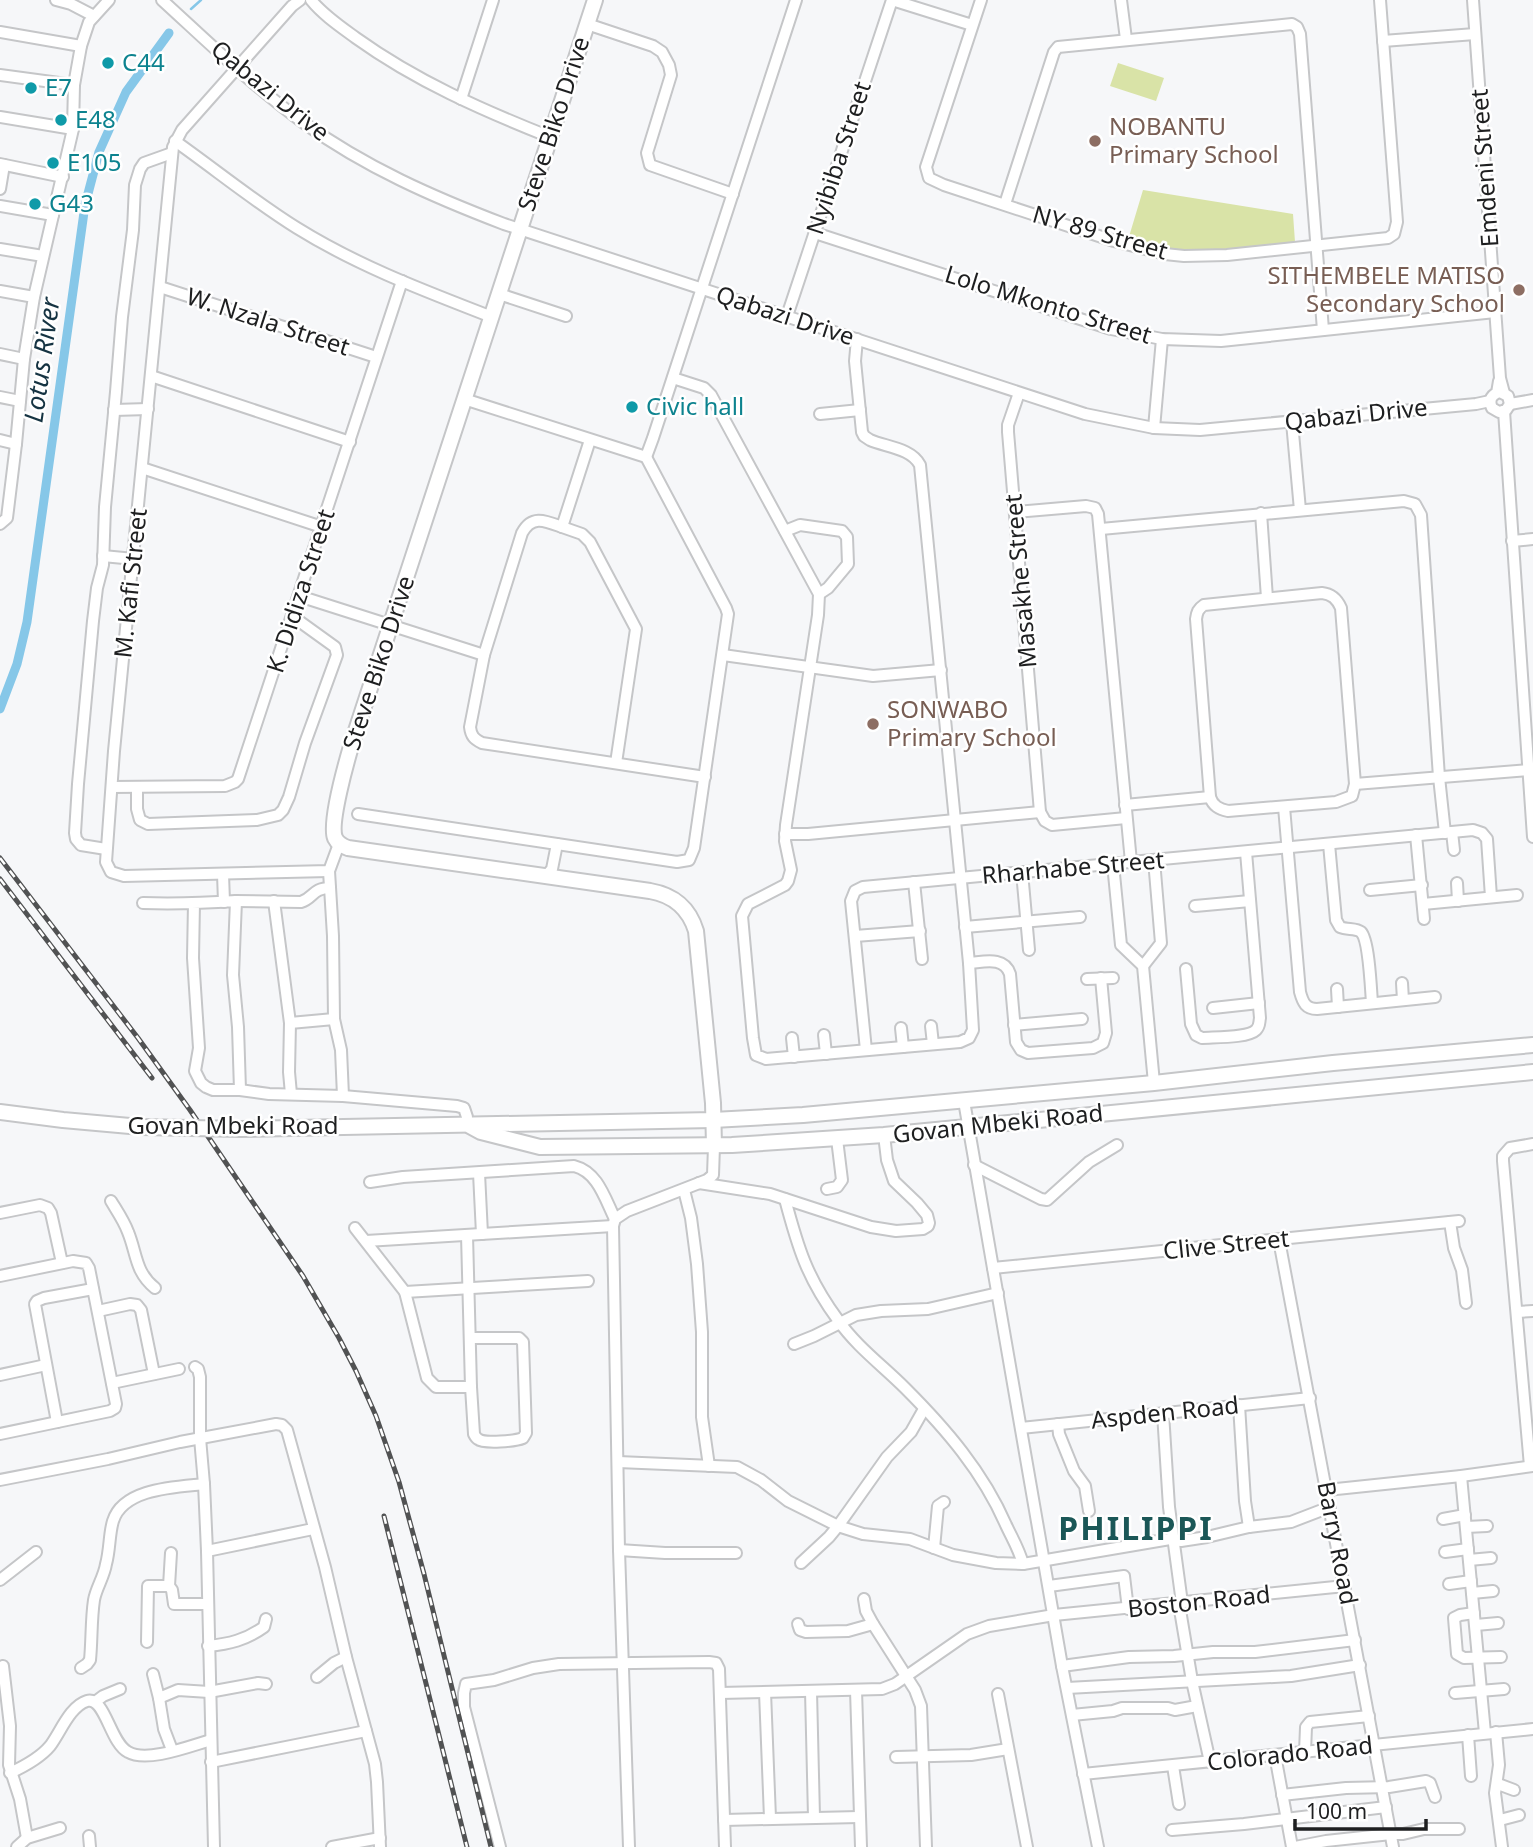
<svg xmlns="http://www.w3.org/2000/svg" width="1533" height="1847" viewBox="0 0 1533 1847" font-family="'Noto Sans',sans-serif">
	<rect width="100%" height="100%" fill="#f6f7f9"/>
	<g fill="#d9e3a7">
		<polygon points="1118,63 1164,78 1156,101 1110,86"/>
		<path d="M1143,190l150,24 2,28c-42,4 -87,13 -130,6 -12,-1 -25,-5 -37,-8z"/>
	</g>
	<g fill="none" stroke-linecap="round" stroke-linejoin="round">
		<polyline stroke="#86c7e8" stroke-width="2.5" points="191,9 201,0"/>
		<polyline stroke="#86c7e8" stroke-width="9" points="0,709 17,664 27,622 85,205 99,152 126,92 169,33"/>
		<g stroke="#c5c6c8" stroke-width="14">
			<g id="minor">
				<polyline points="56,0 71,4 94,16"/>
				<path d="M162,0c46,42 91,86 142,123 61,44 129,74 200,101l581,190 69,14 46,2 276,-26 14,-3"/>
				<polyline points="300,0 292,6 182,130 173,147 114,751 106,862 111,872 124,876 329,871 339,844"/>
				<path d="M311,0c12,15 30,27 45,38 60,43 126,72 194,99"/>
				<polyline points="892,0 972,25"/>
				<polyline points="981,0 926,167 929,178 944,185 1114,241 1165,254 1184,256 1227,255 1388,238 1394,234 1397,222 1380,0"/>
				<polyline points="1121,0 1126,39"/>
				<polyline points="1473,0 1500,378 1504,393"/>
				<polyline points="587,24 653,46 662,52 669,65 671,75 647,153 650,165 733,194"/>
				<polyline points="0,32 81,46"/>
				<polyline points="1383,41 1475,34"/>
				<polyline points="0,75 74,85"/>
				<polyline points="461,99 493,0"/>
				<polyline points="0,117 73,129"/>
				<path d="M175,141c41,29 80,61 122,87 61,38 128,63 195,89"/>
				<polyline points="0,164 63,177"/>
				<polyline points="0,189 4,165"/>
				<polyline points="1005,204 1054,52 1058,47 1292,24 1297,27 1300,34 1323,330"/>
				<polyline points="0,206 53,215"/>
				<polyline points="815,233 1111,329 1162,339 1221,341 1495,312"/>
				<polyline points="0,249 43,256"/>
				<polyline points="160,287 376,357"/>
				<polyline points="0,291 34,297"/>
				<polyline points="499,294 566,316"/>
				<polyline points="787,316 892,0"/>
				<polyline points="0,354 24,359"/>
				<polyline points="151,376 350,442"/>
				<path d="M673,378l31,10 7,7 108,199 -1,21 -32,210 -1,16 6,29 -3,11 -3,4 -37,19 -6,12 11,122 3,17 10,4 194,-17 9,-4 4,-8 -4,-67 -49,-498c-9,-17 -34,-18 -50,-25l-6,-4 -2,-4 -7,-71 2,-22"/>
				<path d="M1499,381l-2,12c-7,3 -8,9 -5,15l7,4 7,-2 4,-6 -2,-8 -8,-4"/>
				<polyline points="1019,393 1008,425 1008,432 1040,812 1045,821 1052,825 1126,818"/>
				<polyline points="0,397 20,401"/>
				<polyline points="464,399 646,457"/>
				<polyline points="1510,404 1533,400"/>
				<polyline points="114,410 148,409"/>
				<polyline points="1504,411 1533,837"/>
				<polyline points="820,414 860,410"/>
				<polyline points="1292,422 1300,510"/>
				<polyline points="1154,428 1162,339"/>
				<polyline points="0,440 16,444"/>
				<path d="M590,440l-28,87c-16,-6 -30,-13 -40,6l-38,122 -14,72c1,9 4,12 12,16l223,34"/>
				<polyline points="646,457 653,438 796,0"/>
				<polyline points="142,468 322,527"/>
				<polyline points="1015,512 1086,506 1095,508 1098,514 1131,862"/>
				<polyline points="1261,513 1267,598"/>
				<polyline points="0,524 7,518 16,444 24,359 34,297 73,129 74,85 81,46 89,22 109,0"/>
				<polyline points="562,527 582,534 590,542 636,629 616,763"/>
				<polyline points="1101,529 1404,501 1415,504 1421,515 1439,777 1445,833"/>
				<polyline points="785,531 800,525 842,531 847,537 848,564 828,588 819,594"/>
				<polyline points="1512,541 1533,539"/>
				<polyline points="103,556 134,559"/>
				<path d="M1322,593c10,1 15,6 19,15l14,176 -3,12 -16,6 -108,9c-9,-2 -15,-5 -18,-14l-14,-178c1,-7 2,-10 8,-14z"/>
				<polyline points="299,596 484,655"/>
				<polyline points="723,655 873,676 941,670"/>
				<polyline points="1355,784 1528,770"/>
				<polyline points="112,787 225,786 235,782 238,779 402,281"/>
				<polyline points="137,787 137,809 140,820 148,824 257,820 278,815 283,810 289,797 305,743 337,655 335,647 292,616"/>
				<polyline points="1125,805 1210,797"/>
				<path d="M1284,807l16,185c3,11 6,17 17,17l118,-12"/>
				<polyline points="358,814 677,862 689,860 694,848 728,614 726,608 646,457"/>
				<polyline points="1452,832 1454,850"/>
				<polyline points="785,834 808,834 1040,812"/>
				<polyline points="1416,835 1424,919"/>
				<path d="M1329,844l7,76 4,7c7,3 16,1 21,5 8,8 10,58 11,71"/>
				<polyline points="106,849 81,845 76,839 75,833 78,784 93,621 97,588 103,565 105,507 116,392 122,317 133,230 135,185 140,169 144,163 172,153"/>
				<polyline points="1113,864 1121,945 1143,966 1154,1083"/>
				<polyline points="1022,872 1029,950"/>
				<polyline points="223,874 224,902"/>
				<polyline points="546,876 552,869 557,844"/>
				<polyline points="914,882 922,959"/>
				<polyline points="1457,883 1458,901"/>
				<polyline points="1370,890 1422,885"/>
				<path d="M236,901l65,1c13,-4 11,-14 29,-14"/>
				<polyline points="274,901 290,1023 289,1072 291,1094"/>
				<path d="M143,903c31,1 62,0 93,-2l-3,74 5,52 2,63h-27l-7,-3 -5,-4 -6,-12 4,-23 -6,-90 1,-55"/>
				<polyline points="1423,904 1517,895"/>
				<polyline points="1195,906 1250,901"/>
				<polyline points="965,927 1080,917"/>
				<polyline points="855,936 920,931"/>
				<path d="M969,963c15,-1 35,-7 41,11l6,68 5,8 7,3 65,-5 10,-5 3,-10 -5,-55"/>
				<polyline points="1143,966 1161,943 1154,860"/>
				<path d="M1186,969l5,55 5,11 6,3c12,-1 46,0 54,-8 4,-4 3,-7 4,-12l-14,-166"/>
				<polyline points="1087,979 1113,978"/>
				<polyline points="1402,983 1403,1000"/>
				<polyline points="1337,989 1338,1007"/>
				<polyline points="1213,1008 1259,1003"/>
				<polyline points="290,1023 334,1019"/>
				<polyline points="1014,1025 1082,1019"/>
				<polyline points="931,1026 933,1044"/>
				<polyline points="901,1028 903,1047"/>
				<polyline points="824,1035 826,1054"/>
				<polyline points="792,1038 794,1057"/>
				<polyline points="866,1050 851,901 855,891 863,887 1473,830 1482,833 1487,839 1491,897"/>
				<polyline points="240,1090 269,1094 343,1096 341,1050 334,1019 333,936 329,871"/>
				<polyline points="343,1096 457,1106 464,1108 467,1117"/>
				<polyline points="964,1101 1062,1666 1098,1847"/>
				<polyline points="974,1165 1041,1199 1047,1200 1089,1162 1117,1145"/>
				<polyline points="479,1173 482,1234"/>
				<path d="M370,1182l33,-5 171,-11c24,6 31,33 41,53"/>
				<polyline points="699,1183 770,1194 871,1227 896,1231 923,1229 928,1226 929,1223 927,1215 917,1203 894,1181 887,1160 884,1135"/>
				<polyline points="827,1189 837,1187 842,1180 837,1139"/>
				<polyline points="684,1190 691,1218 697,1264 702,1332 702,1417 709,1466"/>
				<path d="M785,1199c13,49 22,79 53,121 18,26 45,46 67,68 41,41 78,84 101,137 6,13 13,24 17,39"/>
				<path d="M111,1201c6,10 13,20 17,31 9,22 7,40 27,56"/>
				<polyline points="0,1213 40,1205 48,1208 51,1213 62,1263"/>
				<polyline points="1450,1222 1454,1248 1462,1270 1466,1303"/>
				<polyline points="355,1228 405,1292 427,1378 436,1387 471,1387 467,1235"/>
				<polyline points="1279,1240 1393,1847"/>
				<polyline points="366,1241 613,1226"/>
				<polyline points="993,1268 1459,1221"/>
				<polyline points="0,1276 73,1261 86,1263 89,1268 116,1404 115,1408 110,1411 0,1434"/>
				<polyline points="405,1292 588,1281"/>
				<polyline points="98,1311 130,1304 137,1305 141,1310 154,1374"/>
				<polyline points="1517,1312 1533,1311"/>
				<path d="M470,1338h49l4,4 3,91 -3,5c-7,3 -39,6 -45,1 -2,-1 -3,-3 -4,-5l-3,-47"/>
				<polyline points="794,1344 814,1336 856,1315 881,1311 928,1309 998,1293"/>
				<polyline points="195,1367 198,1369 200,1377 200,1438 204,1484 207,1551 214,1847"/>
				<polyline points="0,1375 46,1365"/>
				<polyline points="112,1383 179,1369"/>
				<polyline points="1239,1405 1245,1501 1249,1527"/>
				<polyline points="1163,1413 1169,1507 1182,1603"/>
				<polyline points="57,1422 35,1304 37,1301 44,1298 93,1289"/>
				<polyline points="1058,1424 1059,1434 1074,1471 1085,1486 1089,1511"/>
				<polyline points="1021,1428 1310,1398"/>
				<polyline points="618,1462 737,1467 761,1480 788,1501 838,1526 863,1534 910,1539 953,1555 996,1563 1023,1564 1170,1539 1181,1541 1207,1537 1249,1527 1291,1522 1330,1507"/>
				<polyline points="1530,1466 1503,1161 1503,1156 1510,1148 1533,1144"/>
				<polyline points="1461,1476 1485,1733"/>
				<polyline points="0,1480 108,1459 180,1442 276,1424 282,1425 287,1430 325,1567 346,1657 375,1764 377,1782 380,1847"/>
				<polyline points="1327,1490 1461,1476 1533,1466"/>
				<polyline points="1443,1519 1465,1515"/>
				<polyline points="1466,1527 1487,1526"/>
				<polyline points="934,1548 938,1506 944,1502"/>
				<polyline points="619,1550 665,1553 736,1553"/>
				<polyline points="207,1551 313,1529"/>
				<polyline points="1445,1552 1468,1549"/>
				<polyline points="171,1553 169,1586 172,1590 174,1604 207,1604"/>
				<polyline points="1469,1560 1491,1558"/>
				<polyline points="801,1563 829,1537 838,1526 887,1457 911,1432 924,1409"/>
				<polyline points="0,1580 36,1552"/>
				<polyline points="1449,1584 1471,1581"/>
				<polyline points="1049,1586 1124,1576 1128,1609"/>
				<polyline points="1472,1593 1493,1591"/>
				<polyline points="864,1599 866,1611 873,1624 915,1690 921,1706 926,1847"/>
				<polyline points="1179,1604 1192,1681 1210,1762"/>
				<polyline points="1474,1613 1460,1615 1454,1618 1457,1654 1464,1658 1501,1657"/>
				<polyline points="798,1624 800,1630 806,1632 848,1631 873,1624"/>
				<polyline points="1476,1625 1498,1623"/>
				<polyline points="147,1642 148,1586 169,1586"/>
				<path d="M208,1646c21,-2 38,-6 56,-19l2,-8"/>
				<polyline points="3,1666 10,1726 9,1765 20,1799 27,1838"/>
				<polyline points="1062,1666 1129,1657 1174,1656 1213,1652 1255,1652 1355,1640"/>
				<path d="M81,1668l6,-4 3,-4c2,-20 1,-40 4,-60 2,-12 10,-23 12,-36 4,-14 3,-30 7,-43 10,-33 63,-34 91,-37"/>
				<polyline points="153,1674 159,1698 178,1690 209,1692 258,1683 266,1684"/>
				<polyline points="317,1677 334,1663 346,1657"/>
				<polyline points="1067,1688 1291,1676 1360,1665"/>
				<polyline points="856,1690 861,1847"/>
				<polyline points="811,1691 814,1817"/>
				<polyline points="765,1692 770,1818"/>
				<polyline points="720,1693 882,1689 895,1684 967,1634 989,1626 1054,1615 1345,1586"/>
				<polyline points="1455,1693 1504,1689"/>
				<polyline points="998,1694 1027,1847"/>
				<polyline points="159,1698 164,1729 172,1750"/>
				<polyline points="95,1702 103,1696 120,1689"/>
				<polyline points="1072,1715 1113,1711 1122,1708 1168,1708 1175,1710 1197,1706"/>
				<polyline points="1496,1732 1499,1765 1495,1793 1502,1847"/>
				<polyline points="1468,1735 1471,1776"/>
				<polyline points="1305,1752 1306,1727 1310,1722 1369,1716"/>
				<polyline points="1275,1755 1292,1847"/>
				<polyline points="896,1757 971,1755 1008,1749"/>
				<polyline points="211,1762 366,1731"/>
				<polyline points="1173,1766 1179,1804"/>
				<path d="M10,1773c15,-7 30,-15 40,-27 10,-13 20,-40 37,-45 18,-5 23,42 41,51 19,11 62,-6 83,-12"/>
				<polyline points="1083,1774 1533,1729"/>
				<polyline points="1498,1784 1514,1790"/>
				<polyline points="1282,1795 1346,1788 1389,1787 1426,1781 1430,1783 1435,1797"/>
				<polyline points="724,1820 859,1817"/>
				<polyline points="1500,1820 1519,1815"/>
				<polyline points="1172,1830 1244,1824 1386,1807"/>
				<polyline points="89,1836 90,1847"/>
				<polyline points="17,1847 27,1838 60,1828"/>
				<polyline points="332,1847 380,1838"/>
				<polyline points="500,1847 464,1707 464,1693 466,1684 494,1680 533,1668 559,1664 709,1662 716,1663 719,1669 725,1847"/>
				<polyline points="629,1847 619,1550 613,1226 615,1219 627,1211 707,1180 713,1175 714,1146"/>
				<polyline points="1295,1847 1326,1841 1391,1834 1403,1834 1424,1829 1459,1829"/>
			</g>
		</g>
		<g stroke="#c5c6c8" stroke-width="18">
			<g id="major">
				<path d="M595,0l-243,743c-5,17 -23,80 -17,95 3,6 7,8 13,10l302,43c23,4 39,17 46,40l17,172 1,43"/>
				<polyline points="0,1112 63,1120 141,1127"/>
				<polyline points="470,1126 481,1132 540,1147 732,1145 884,1135 1533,1072"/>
				<polyline points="241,1129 713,1120 803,1115 1154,1083 1333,1063 1533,1045"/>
			</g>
		</g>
		<use href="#minor" stroke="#fff" stroke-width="10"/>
		<use href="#major" stroke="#fff" stroke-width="14"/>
		<g stroke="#515253" stroke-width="5">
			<g id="rail">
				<polyline points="0,858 138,1038 190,1110 303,1276 339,1338 356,1371 376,1416 399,1482 424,1574 491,1847"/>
				<polyline points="0,879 152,1078"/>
				<polyline points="384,1516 467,1847"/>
			</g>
		</g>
		<use href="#rail" stroke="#fff" stroke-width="2.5" stroke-dasharray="8" stroke-linecap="butt"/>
		<g stroke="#c5c6c8" stroke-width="18" stroke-linecap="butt">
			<polyline id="major-bridge" points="141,1127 241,1129"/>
		</g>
		<use href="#major-bridge" stroke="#fff" stroke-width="14"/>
	</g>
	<g fill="#0f9aa8" stroke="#fff" stroke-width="2.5">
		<circle cx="108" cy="63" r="7"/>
		<circle cx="31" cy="88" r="7"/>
		<circle cx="61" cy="120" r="7"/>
		<circle cx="53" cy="163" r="7"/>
		<circle cx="35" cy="204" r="7"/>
		<circle cx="632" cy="407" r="7"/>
	</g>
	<g fill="#8d6e63" stroke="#fff" stroke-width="2.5">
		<circle cx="1095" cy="141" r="7"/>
		<circle cx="1519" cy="290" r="7"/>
		<circle cx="873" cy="724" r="7"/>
	</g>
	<g text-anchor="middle" stroke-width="5" stroke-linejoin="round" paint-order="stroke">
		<g font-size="24" fill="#0d838f" stroke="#fff" text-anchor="start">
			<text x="122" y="71">C44</text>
			<text x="45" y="96">E7</text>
			<text x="75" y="128">E48</text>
			<text x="67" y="171">E105</text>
			<text x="49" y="212">G43</text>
			<text x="646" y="415">Civic hall</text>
		</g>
		<g font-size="24" fill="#1e1f20" stroke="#fff">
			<text transform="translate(270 91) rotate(39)" y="8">Qabazi Drive</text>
			<text transform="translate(554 124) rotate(-72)" y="8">Steve Biko Drive</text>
			<text transform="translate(839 158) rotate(-72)" y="8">Nyibiba Street</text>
			<text transform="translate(1485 168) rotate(-94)" y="8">Emdeni Street</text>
			<text transform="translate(1100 233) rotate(16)" y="8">NY 89 Street</text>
			<text transform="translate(1048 305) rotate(17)" y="8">Lolo Mkonto Street</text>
			<text transform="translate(785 316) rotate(18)" y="8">Qabazi Drive</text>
			<text transform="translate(268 322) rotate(18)" y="8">W. Nzala Street</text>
			<text transform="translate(1356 415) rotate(-6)" y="8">Qabazi Drive</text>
			<text transform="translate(1021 581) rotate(-95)" y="8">Masakhe Street</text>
			<text transform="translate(131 583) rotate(-84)" y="8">M. Kafi Street</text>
			<text transform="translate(301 591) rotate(-72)" y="8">K. Didiza Street</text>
			<text transform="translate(379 663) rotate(-72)" y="8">Steve Biko Drive</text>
			<text transform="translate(1073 868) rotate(-5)" y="8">Rharhabe Street</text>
			<text transform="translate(998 1124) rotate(-6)" y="8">Govan Mbeki Road</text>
			<text x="233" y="1134">Govan Mbeki Road</text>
			<text transform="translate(1226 1245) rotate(-6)" y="8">Clive Street</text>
			<text transform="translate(1165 1413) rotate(-6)" y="8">Aspden Road</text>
			<text transform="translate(1337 1543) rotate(79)" y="8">Barry Road</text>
			<text transform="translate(1199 1602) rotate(-6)" y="8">Boston Road</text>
			<text transform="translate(1290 1754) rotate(-6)" y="8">Colorado Road</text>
		</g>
		<g font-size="24" fill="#785e54" stroke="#fff" text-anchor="start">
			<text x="1109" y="135">NOBANTU<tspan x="1109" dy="28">Primary School</tspan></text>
			<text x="1505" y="284" text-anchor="end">SITHEMBELE MATISO<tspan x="1505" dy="28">Secondary School</tspan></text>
			<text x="887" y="718">SONWABO<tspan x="887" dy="28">Primary School</tspan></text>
		</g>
		<g font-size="26" font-style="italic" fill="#153342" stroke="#fff">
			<text transform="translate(42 360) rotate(-82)" y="9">Lotus River</text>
		</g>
		<g font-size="32" font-weight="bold" letter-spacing="2" fill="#1b5757" stroke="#fff">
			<text x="1136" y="1540">PHILIPPI</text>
		</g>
	</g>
	<path d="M1295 1819v10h131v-10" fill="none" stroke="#1e1f20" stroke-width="3.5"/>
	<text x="1306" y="1819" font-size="21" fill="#1e1f20" stroke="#ffffff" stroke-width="5" paint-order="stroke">100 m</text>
</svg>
